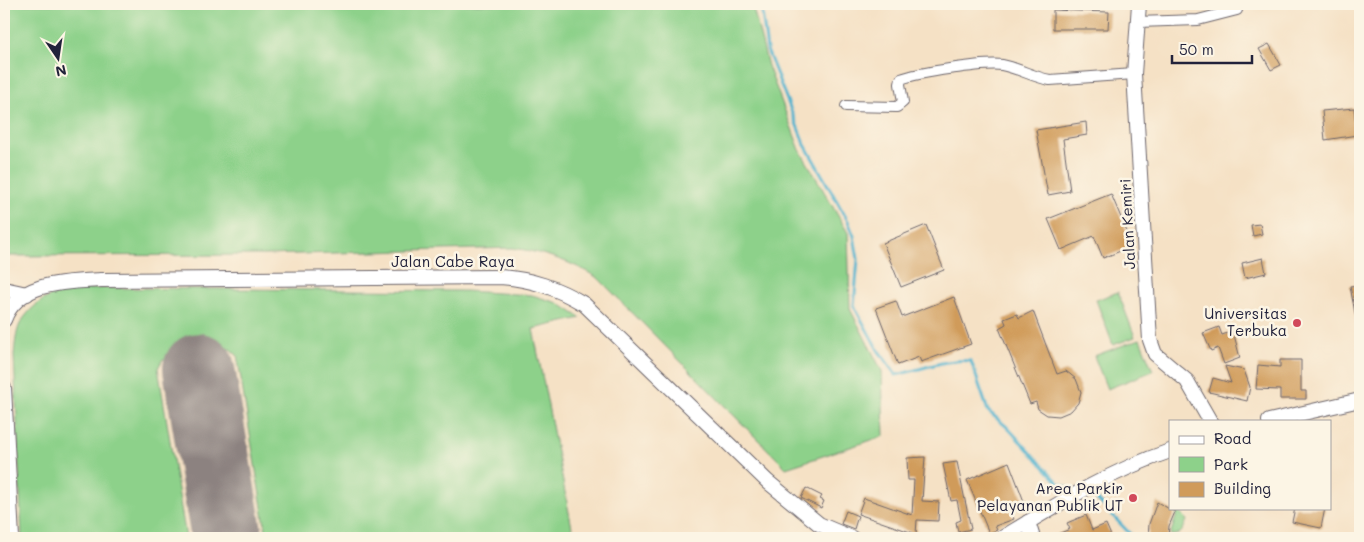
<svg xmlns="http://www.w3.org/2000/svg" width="1364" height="542" viewBox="0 0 1364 542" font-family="Mali,sans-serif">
	<rect width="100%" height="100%" fill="#fcf5e5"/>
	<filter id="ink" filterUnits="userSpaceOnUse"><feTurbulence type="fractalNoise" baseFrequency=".02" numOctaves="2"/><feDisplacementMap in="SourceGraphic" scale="10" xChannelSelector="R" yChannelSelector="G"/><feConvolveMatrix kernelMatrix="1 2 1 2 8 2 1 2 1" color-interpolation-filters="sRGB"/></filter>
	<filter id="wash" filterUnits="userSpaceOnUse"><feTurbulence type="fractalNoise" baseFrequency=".0096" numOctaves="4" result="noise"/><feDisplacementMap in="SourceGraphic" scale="20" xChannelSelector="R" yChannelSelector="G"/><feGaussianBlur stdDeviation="1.12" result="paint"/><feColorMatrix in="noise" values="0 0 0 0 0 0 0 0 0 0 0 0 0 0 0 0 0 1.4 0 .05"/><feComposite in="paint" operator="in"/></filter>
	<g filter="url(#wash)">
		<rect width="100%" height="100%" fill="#f5e1c5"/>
		<g fill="#8dd18a" stroke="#587a62">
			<path d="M4,4h748l16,62 32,84 48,83 2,76 32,62 2,65 -98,32 -188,-190c-28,-17 -53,-25 -85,-30l-248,7 -261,1z"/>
			<path d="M106,288l359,3 67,4 26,8 23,15 -48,11 41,209h-307l-30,-183 -7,-6 -67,10 -5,9 28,170h-164l-8,-183c1,-10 2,-23 6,-31 21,-35 51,-34 86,-36z"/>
			<polygon points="1118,292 1135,337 1113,345 1096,300"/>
			<polygon points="1140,339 1153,371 1107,389 1094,356"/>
			<path d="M1178,511l9,9c-4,10 -5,16 -17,15z"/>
		</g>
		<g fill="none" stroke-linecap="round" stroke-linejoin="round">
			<g stroke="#50b3cf" stroke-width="3">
				<path d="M761,4l6,46 37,93 44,78 6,15 4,23 -4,47 24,44 18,25c25,-5 50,-17 75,-14l17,50 19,16 52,56 15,7"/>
				<polyline points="1088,493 1092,494 1134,538"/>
			</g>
			<polyline stroke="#8c8280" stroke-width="72" points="199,369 227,538"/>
		</g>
		<g id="blocks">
			<g fill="#d09b5a">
				<polygon points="1053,10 1109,12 1108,29 1053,29"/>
				<polygon points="1269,44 1281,65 1271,70 1259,49"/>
				<polygon points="1354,108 1357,135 1325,140 1322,111"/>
				<polygon points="1086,122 1087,135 1063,139 1070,191 1048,195 1036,130"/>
				<polygon points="1111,194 1133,246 1103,258 1094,236 1061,250 1048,219"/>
				<polygon points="1260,224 1262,234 1253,236 1251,225"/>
				<polygon points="926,225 944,270 901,287 883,243"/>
				<polygon points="1263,258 1266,273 1245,278 1242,263"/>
				<polygon points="1360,285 1360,319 1356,319 1350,286"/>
				<polygon points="954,297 971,344 921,362 919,357 898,365 876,308 896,301 902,317"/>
				<polygon points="1033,311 1057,374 1066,371 1076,379 1081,392 1078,403 1071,411 1059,416 1047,415 1038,409 1036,402 1030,404 999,328 1006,324 1004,319 1017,314 1019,318"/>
				<polygon points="1219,327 1222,335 1233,331 1240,358 1224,364 1218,348 1211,351 1203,333"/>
				<polygon points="1280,360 1301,360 1301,391 1306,391 1306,399 1280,399 1280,390 1256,389 1258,365 1280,367"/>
				<polygon points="1225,366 1244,370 1250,387 1247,401 1209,392 1213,378 1231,383"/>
				<polygon points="925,457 922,501 939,502 938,521 917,520 916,534 858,514 864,498 912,515 914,480 908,480 907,458"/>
				<polygon points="957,462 971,529 958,532 956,522 961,520 957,500 951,501 943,464"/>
				<polygon points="1009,462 1025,504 1010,511 1014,519 995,526 997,530 989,533 967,480"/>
				<polygon points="806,488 822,496 820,499 824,501 821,508 801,498"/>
				<polygon points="1157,502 1175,512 1169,526 1168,538 1148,538 1149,524"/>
				<polygon points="1295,508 1325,508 1321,528 1292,522"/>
				<polygon points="846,511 858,516 854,529 841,524"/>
				<polygon points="1086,515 1092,530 1106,524 1112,538 1048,538 1070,529 1067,523"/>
			</g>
		</g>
	</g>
	<g filter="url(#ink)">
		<use href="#blocks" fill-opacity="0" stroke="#6c656b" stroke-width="1"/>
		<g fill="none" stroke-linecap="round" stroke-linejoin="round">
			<g stroke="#6c656b" stroke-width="12">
				<g id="street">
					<polyline points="1137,22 1198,20 1237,10"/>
					<path d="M846,106l51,1 6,-5 -3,-18 1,-5c15,-6 85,-17 101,-14 16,3 31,12 48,15l84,-6"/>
				</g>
			</g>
			<g stroke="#6c656b" stroke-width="16">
				<g id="secondary">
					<polyline points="1139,4 1134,74 1150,340 1155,354 1187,381 1210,421"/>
					<polyline points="4,289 27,294"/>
					<path d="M4,320c14,-39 63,-38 97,-40l399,-3c32,2 57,11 84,27l184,178 51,42 33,14"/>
					<polyline points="4,388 12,538"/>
					<polyline points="1269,421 1360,400"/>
					<polyline points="1028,522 1033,538"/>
					<path d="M1002,538c56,-34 106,-66 168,-87"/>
				</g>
			</g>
			<use href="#street" stroke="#fff" stroke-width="10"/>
			<use href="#secondary" stroke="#fff" stroke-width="14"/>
		</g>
	</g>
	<g fill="#d1495b" stroke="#fcf5e5" stroke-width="2">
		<circle cx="1297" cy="323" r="5"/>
		<circle cx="1133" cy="498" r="5"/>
	</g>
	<g text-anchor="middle" stroke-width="5" stroke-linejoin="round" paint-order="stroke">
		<g font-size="15" fill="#22223b" stroke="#fcf5e5">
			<text transform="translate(1128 224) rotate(-93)" y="5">Jalan Kemiri</text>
			<text x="453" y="267">Jalan Cabe Raya</text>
		</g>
		<g font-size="15" fill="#22223b" stroke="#fcf5e5" text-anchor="end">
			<text x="1287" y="319">Universitas<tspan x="1287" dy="17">Terbuka</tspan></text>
			<text x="1123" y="494">Area Parkir<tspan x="1123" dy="17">Pelayanan Publik UT</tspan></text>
		</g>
	</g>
	<rect width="1364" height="542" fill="none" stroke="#fcf5e5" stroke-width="20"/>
	<rect x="1169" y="420" width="162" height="90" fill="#fcf5e5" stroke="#a5a1a1"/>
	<rect x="1179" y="436" width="25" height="8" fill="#ffffff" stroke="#a5a1a1"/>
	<text x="1214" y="444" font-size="15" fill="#22223b">Road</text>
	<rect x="1179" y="457" width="25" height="15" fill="#8dd18a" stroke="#a5a1a1"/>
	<text x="1214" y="470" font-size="15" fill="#22223b">Park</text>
	<rect x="1179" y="482" width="25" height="15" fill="#d09b5a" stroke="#a5a1a1"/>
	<text x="1214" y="494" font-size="15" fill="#22223b">Building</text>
	<g transform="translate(58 58) rotate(167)" stroke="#fcf5e5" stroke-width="4" paint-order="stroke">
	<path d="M0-4L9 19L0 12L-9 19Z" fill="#22223b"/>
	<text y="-8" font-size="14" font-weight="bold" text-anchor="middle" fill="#22223b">N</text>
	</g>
	<path d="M1172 55v8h80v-8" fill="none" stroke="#22223b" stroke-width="2.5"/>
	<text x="1179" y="55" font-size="15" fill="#22223b" stroke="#fcf5e5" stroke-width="4" paint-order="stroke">50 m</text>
</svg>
